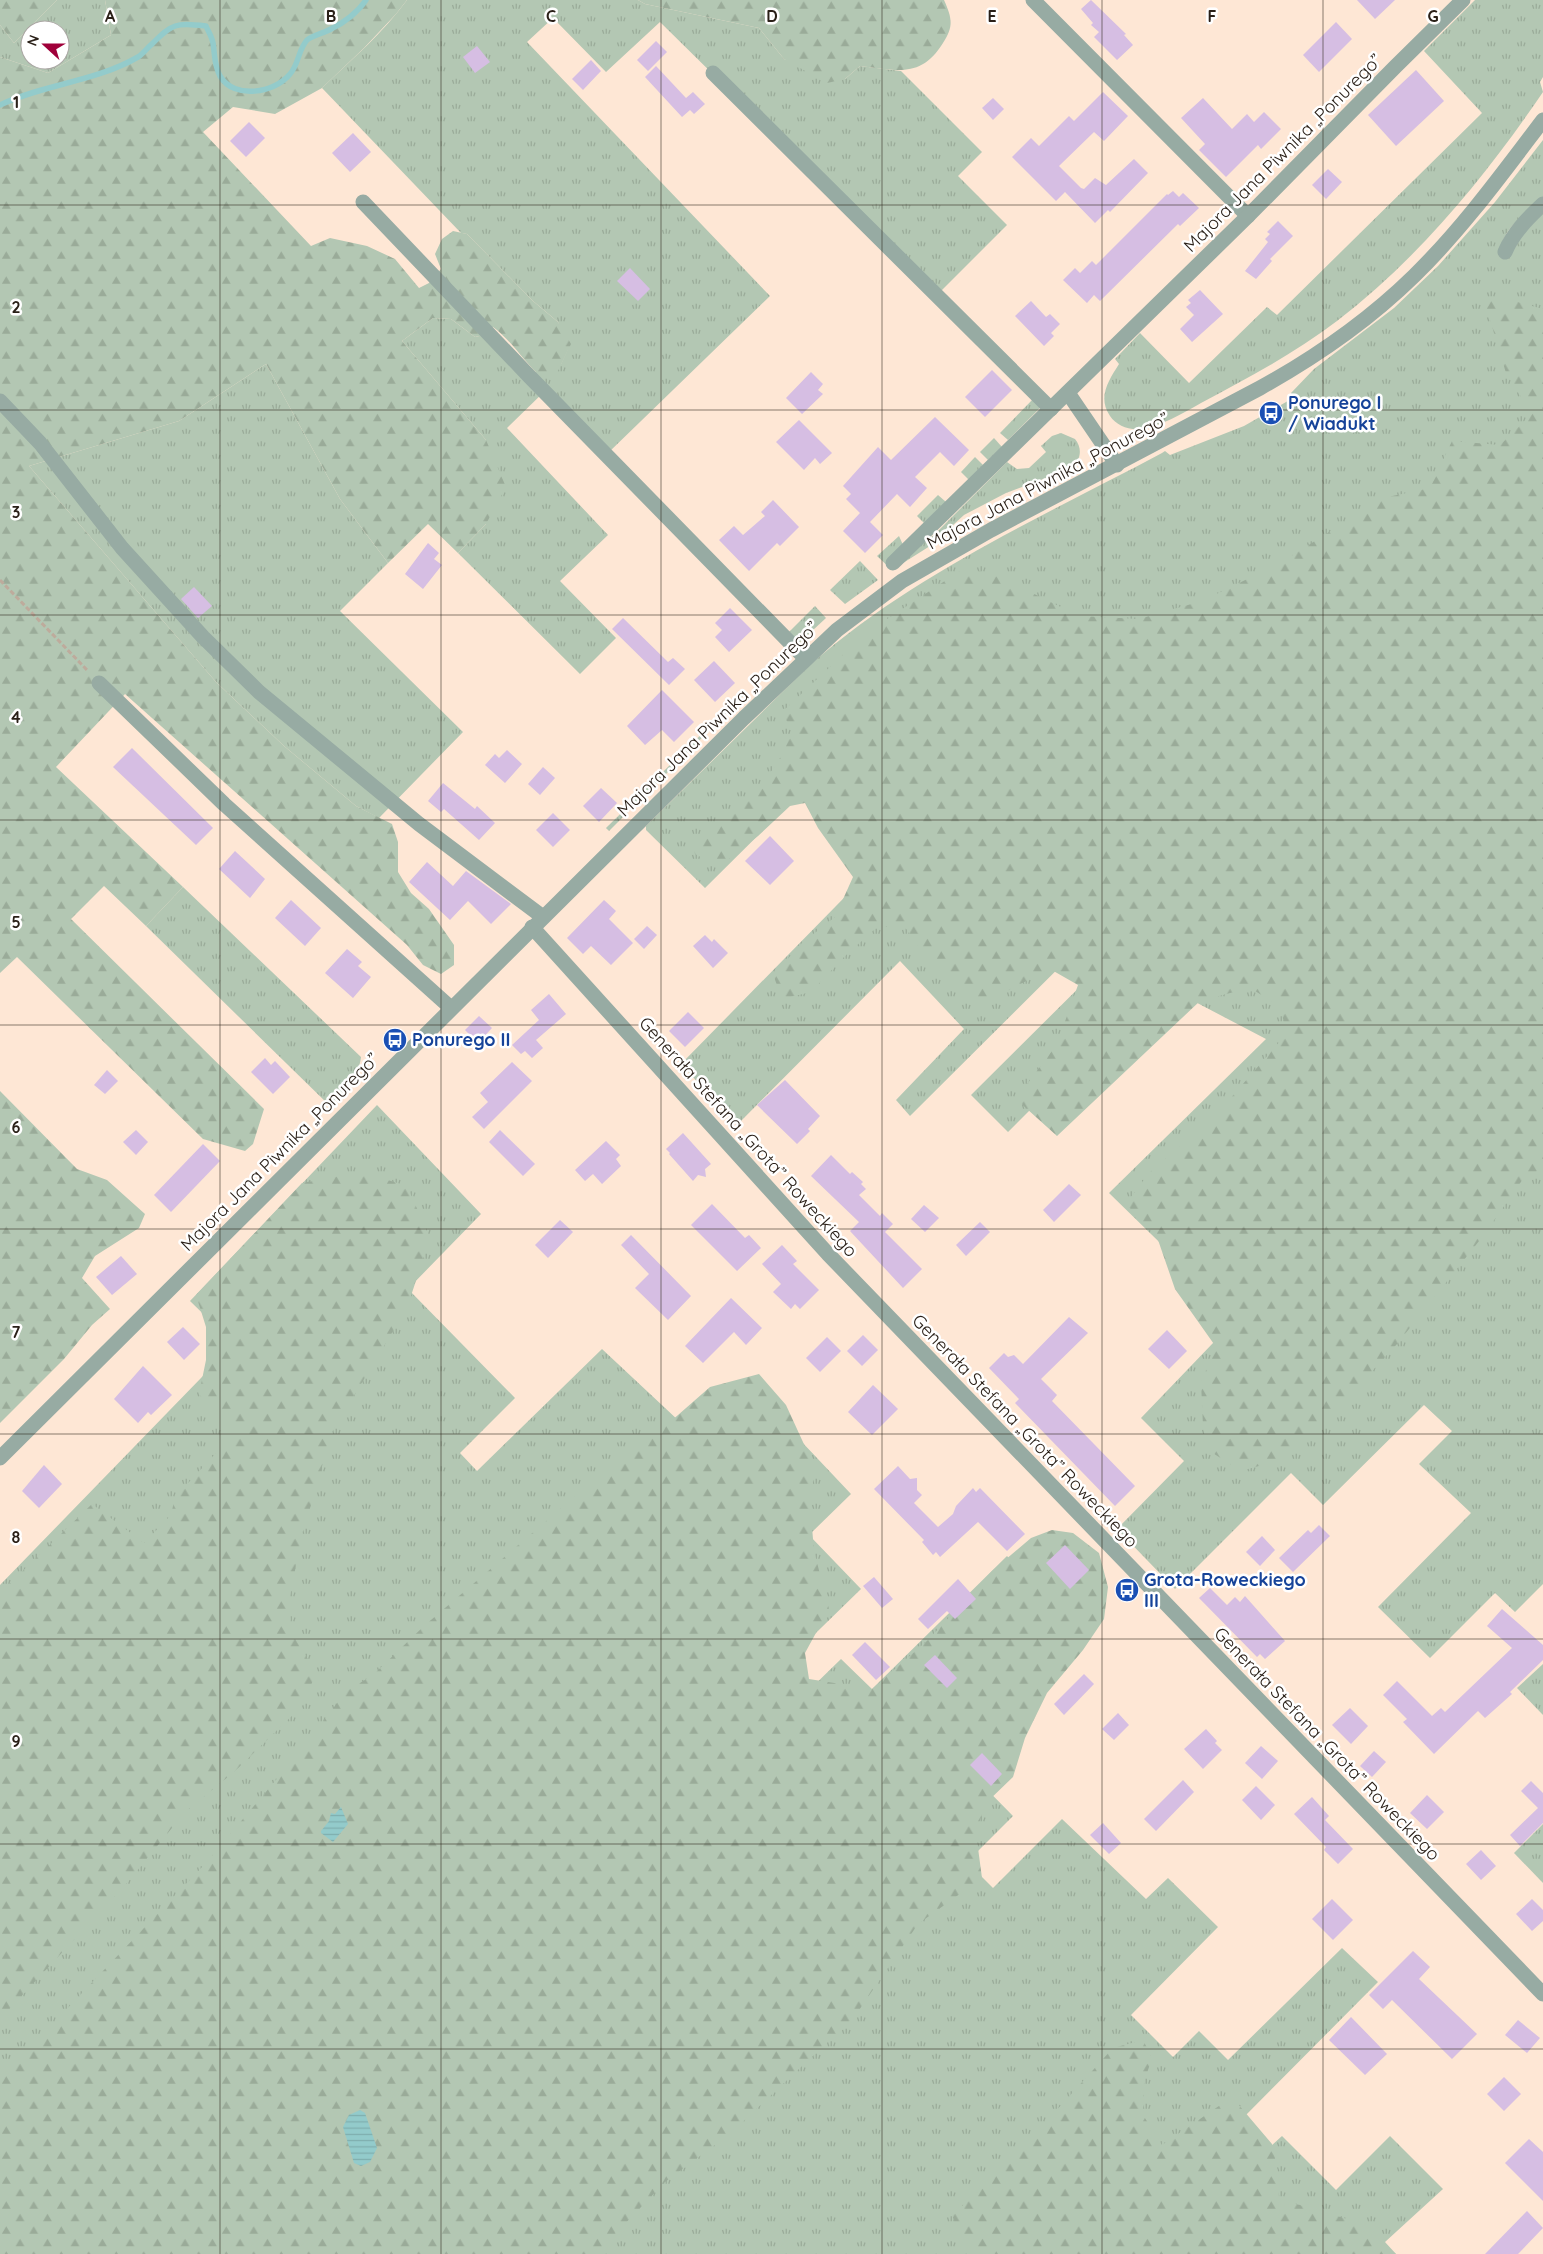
<svg xmlns="http://www.w3.org/2000/svg" width="1543" height="2254" viewBox="0 0 1543 2254" font-family="Quicksand,sans-serif">
	<defs>
		<pattern id="grass-tufts" width="24" height="20" patternUnits="userSpaceOnUse" patternTransform="scale(1.25)"><rect width="24" height="20" fill="#b3c7b3"/><path d="M3 7l-1-3M5 7V3M7 7l1-3M15 17l-1-3M17 17v-4M19 17l1-3" fill="none" stroke="#9aab99"/></pattern>
		<pattern id="forest-firs" width="22" height="20" patternUnits="userSpaceOnUse" patternTransform="scale(1.25)"><rect width="22" height="20" fill="#b3c7b3"/><path d="M5 1l3.5 6h-7zM16 11l3.5 6h-7z" fill="#9aab99"/></pattern>
		<pattern id="water-rules" width="6" height="5" patternUnits="userSpaceOnUse" patternTransform="scale(1.25)"><rect width="6" height="5" fill="#93cbcb"/><path d="M0 2.5h6" fill="none" stroke="#7faeae"/></pattern>
	</defs>
	<rect width="100%" height="100%" fill="#fee7d5"/>
	<g fill="url(#grass-tufts)" fill-rule="evenodd">
		<path d="M57,0h48l6,35 -63,38 -48,-16v-32l14,18zM30,30h30v30h-30z"/>
		<path d="M407,0h231l7,4 114,24 25,31 61,20 15,-13 41,5 81,81 -24,24 49,49 -70,70 -277,-273 -54,50 -53,-54 -26,24 243,254 -162,157 -61,-64 -40,39 101,107 -48,46 56,57 -36,36 -122,-121 28,-29v-84l-84,-99 31,-23 18,1 24,18 9,-2 46,39 31,-10 7,-15 -10,-27 -25,-21 -66,-67 -6,-1 -139,-145c29,-28 61,-55 85,-88z"/>
		<path d="M1475,0h68v77l-3,5 3,10c-58,85 -124,166 -206,229 -42,32 -89,57 -136,82 -18,10 -40,24 -62,26 -11,1 -23,-4 -29,-13 -13,-19 -1,-36 9,-52l-4,-5 25,-26 49,50 78,-76 10,8 205,-202 -58,-62z"/>
		<path d="M1543,140v58c-15,14 -39,29 -42,50l16,-8 26,-27v1371l-28,28 -20,-19 -65,65 -52,-51 93,-94 -52,-49 33,-33 -28,-26 -101,100 -32,-32 -116,116 -58,-60 67,-68 -43,-43 96,-100 -128,-125 157,-154 -84,-44 -102,65 -72,72 -37,-37 177,-176 -21,-19 -217,216 -14,-16 68,-71 -64,-68 -163,164 -56,-61 204,-208 -75,-72 -105,104 -59,-58v-4l165,-162c104,-91 231,-147 351,-211l3,-2 5,4 74,-29 49,-28 -2,-5 23,-24 80,-61 44,-42 57,-64z"/>
		<polygon points="266,364 340,499 388,563 340,611 463,732 379,818 356,806 284,746 216,682 29,466 179,421"/>
		<polygon points="1035,397 1043,405 1008,440 1000,433"/>
		<path d="M1061,433l14,6c8,10 6,22 -5,30l-64,24 -42,22 -34,31 -38,24 -15,-14 22,-20 4,9 -10,19 41,-29 73,-73 10,7 12,-1 17,-16 -5,-6 11,-10z"/>
		<polygon points="994,438 1002,447 988,460 980,452"/>
		<polygon points="975,457 983,465 969,480 961,472"/>
		<polygon points="938,495 946,502 924,523 917,516"/>
		<polygon points="860,561 878,580 845,604 830,590"/>
		<polygon points="815,606 826,618 798,644 788,633"/>
		<polygon points="743,691 745,694 686,754 684,752"/>
		<polygon points="676,759 678,762 609,831 606,828"/>
		<path d="M183,887l178,170c-2,20 -18,35 -31,49l-184,-180z"/>
		<polygon points="377,1105 481,1214 408,1289 515,1398 460,1453 477,1471 602,1349 695,1436 749,1386 851,1494 809,1535 861,1589 736,1711 761,1737 841,1659 872,1689 1007,1556 1081,1633 953,1755 1013,1816 967,1862 993,1888 1062,1819 1146,1899 1168,1878 1218,1927 1131,2015 1173,2057 1199,2031 1228,2060 1342,1948 1378,1982 1243,2118 1271,2146 1282,2136 1336,2190 1390,2136 1443,2189 1385,2242 1396,2254 0,2254 0,1585 234,1344 190,1301"/>
		<polygon points="1543,1664 1543,1715 1517,1688"/>
		<polygon points="1543,1824 1543,1883 1514,1853"/>
	</g>
	<g fill="url(#forest-firs)">
		<polygon points="0,0 57,0 14,43 0,25"/>
		<path d="M105,0h302l-11,14 -32,34 -42,40 -47,26 -42,-7 -30,25 108,114 19,-8 37,8 28,13 24,29 10,-5 12,-14 -6,-15 7,-15 11,-8 14,3 66,67 25,21 13,22 -15,31 -14,3c-18,-16 -30,-37 -49,-51l-9,8 -9,2 -24,-18 -18,-1 -31,23 84,99 20,47 -20,37 -28,29 -30,-29 -40,39 -48,-64 -74,-135 -87,57 -150,45 187,216 68,64 72,60 36,18 6,18v30l13,21 18,16 25,36v20l-13,9 -18,-9 -16,-20 -282,-251 -69,73 127,120 -37,39 -42,-40 -33,33 193,190 -11,35 -8,7 -42,-12 -186,-182 -17,16v-916l48,16 63,-38z"/>
		<path d="M638,0h306c8,18 10,26 -1,43 -22,36 -47,27 -83,23l-15,13 -18,4 -43,-24 -25,-31 -114,-24z"/>
		<path d="M1497,296l46,13v859l-20,11 -40,57 -86,108 -70,76 -44,39 -42,12 -33,-21 -5,-24 -2,-44 15,-35 -41,-58 -18,-52 -31,-33 23,-31 67,-58 72,-83 -10,-27 -23,-14 -21,1 -34,9 -143,135 -41,-37 41,-55 21,-59 -28,-16 -63,32 -40,-21 -23,-24 -19,-29h-28l-33,30 -33,35 -29,7 -8,-22 23,-30 38,-30 18,-40 -35,-49 -13,-25 -15,3 -32,30 -39,31 -24,-13 -2,-8c38,-30 88,-70 99,-118l-11,-15 85,-80 100,-66 36,11 77,38 60,3 63,-18 78,-38 103,-65 47,-10 22,-47 48,4 32,-31 -26,-41 -21,-70z"/>
		<polygon points="0,1091 77,1169 107,1180 145,1214 139,1228 95,1256 82,1278 110,1309 92,1325 64,1359 0,1423"/>
		<polygon points="362,1172 407,1186 430,1238 407,1308 329,1437 319,1479 302,1534 289,1601 292,1634 316,1672 304,1704 234,1772 185,1812 127,1883 0,2019 0,1593 92,1504 144,1543 171,1515 175,1497 234,1434 199,1394 206,1360 206,1327 196,1295 302,1183"/>
		<polygon points="759,1374 786,1405 808,1453 813,1480 811,1515 814,1551 829,1609 805,1653 809,1679 872,1689 928,1640 992,1571 1031,1538 1052,1530 1073,1533 1099,1553 1108,1587 1104,1619 1083,1650 1047,1693 1025,1738 1013,1777 985,1804 976,1833 982,1878 918,1924 855,2016 731,2133 665,2182 596,2254 0,2254 0,2079 205,1864 313,1736 345,1692 373,1675 424,1626 587,1486 638,1450 710,1387"/>
		<polygon points="1143,2040 1152,2058 1144,2082 1143,2115 1162,2145 1232,2097 1272,2144 1278,2172 1279,2199 1354,2221 1396,2254 978,2254 963,2244 952,2215 1006,2166 1113,2048"/>
	</g>
	<g fill="url(#water-rules)">
		<polygon points="341,1807 348,1824 333,1842 321,1833 321,1831 329,1821 331,1813 335,1814"/>
		<polygon points="360,2110 365,2113 377,2148 370,2162 361,2166 354,2163 343,2127 349,2115"/>
	</g>
	<g fill="none" stroke-linecap="round" stroke-linejoin="round">
		<path stroke="#93cbcb" stroke-width="5.5" d="M0,105c44,-21 95,-23 138,-48 5,-3 9,-9 14,-13 21,-21 23,-21 54,-18 2,5 6,11 7,17 2,12 1,22 7,33 14,24 55,17 70,-2 9,-10 8,-24 17,-34 6,-5 17,-7 24,-11 13,-6 27,-17 35,-29"/>
	</g>
	<g fill="#d6bee3">
		<polygon points="1091,0 1126,34 1124,35 1133,45 1117,60 1094,37 1099,32 1091,25 1093,23 1081,9"/>
		<polygon points="1357,0 1395,0 1375,19"/>
		<polygon points="1336,22 1352,39 1319,72 1303,55"/>
		<polygon points="656,41 667,52 648,71 637,60"/>
		<polygon points="477,46 490,62 475,73 463,57"/>
		<polygon points="591,60 601,71 583,90 572,79"/>
		<polygon points="656,66 686,98 693,92 705,104 694,114 690,110 682,117 645,77"/>
		<polygon points="1416,70 1444,101 1396,146 1368,115"/>
		<polygon points="1103,92 1128,116 1104,141 1094,132 1059,166 1081,188 1084,189 1095,178 1106,185 1134,159 1148,173 1110,212 1108,210 1095,223 1065,192 1056,201 1012,157 1031,138 1039,146 1069,116 1074,121"/>
		<polygon points="993,98 1004,109 993,120 982,108"/>
		<polygon points="1203,98 1232,129 1247,114 1254,122 1264,112 1281,129 1261,149 1258,145 1226,177 1199,150 1205,144 1181,118"/>
		<polygon points="249,122 265,138 246,157 230,141"/>
		<polygon points="353,133 371,152 350,172 332,153"/>
		<polygon points="1328,169 1342,182 1326,199 1312,185"/>
		<polygon points="1173,191 1179,197 1183,193 1199,208 1180,226 1178,224 1100,301 1094,295 1087,303 1063,280 1075,268 1080,273 1092,261 1096,265 1167,194 1168,195"/>
		<polygon points="1278,221 1293,236 1270,259 1272,261 1256,279 1245,271 1268,242 1265,239 1270,234 1267,232"/>
		<polygon points="630,268 650,289 638,301 617,281"/>
		<polygon points="1200,290 1223,314 1192,342 1180,329 1194,315 1186,307 1191,303 1188,300"/>
		<polygon points="1031,301 1046,317 1050,314 1060,324 1051,333 1054,336 1044,346 1015,316"/>
		<polygon points="992,370 1012,390 985,417 965,397"/>
		<polygon points="811,372 823,384 818,390 823,394 802,414 786,398"/>
		<polygon points="935,417 969,450 954,466 940,452 915,477 927,488 910,507 897,494 870,522 883,535 865,553 843,531 860,513 846,499 851,494 843,486 878,447 891,460"/>
		<polygon points="799,420 832,453 820,464 815,458 804,470 776,442"/>
		<polygon points="773,500 799,527 780,546 777,543 749,571 719,540 734,526 743,535 765,516 761,512"/>
		<polygon points="428,543 439,553 434,559 442,565 423,589 405,574"/>
		<polygon points="194,587 212,606 198,618 181,599"/>
		<polygon points="730,608 752,630 729,652 715,637 722,630 715,623"/>
		<polygon points="623,618 668,662 673,658 685,669 669,685 612,629"/>
		<polygon points="714,661 735,683 715,702 694,680"/>
		<polygon points="662,690 694,722 674,742 662,730 645,745 627,726"/>
		<polygon points="132,748 213,828 196,845 113,767"/>
		<polygon points="507,750 522,764 505,783 485,765 495,754 499,758"/>
		<polygon points="543,767 555,778 540,795 528,784"/>
		<polygon points="443,783 475,809 477,806 495,823 479,840 444,809 441,812 428,801"/>
		<polygon points="601,788 617,803 599,822 583,806"/>
		<polygon points="553,813 570,830 553,847 536,830"/>
		<polygon points="770,836 794,861 770,885 745,861"/>
		<polygon points="235,851 265,879 250,898 219,869"/>
		<polygon points="427,862 453,886 466,871 511,904 491,924 468,901 450,920 409,882"/>
		<polygon points="291,900 321,928 305,946 275,918"/>
		<polygon points="604,900 616,911 609,919 633,943 611,965 591,946 583,954 567,938"/>
		<polygon points="647,926 657,935 644,949 634,939"/>
		<polygon points="705,935 712,942 714,939 728,953 713,968 693,946"/>
		<polygon points="347,949 362,962 358,966 371,977 353,998 325,973"/>
		<polygon points="549,994 566,1014 536,1040 543,1048 532,1058 525,1051 521,1054 512,1045 539,1020 531,1010"/>
		<polygon points="688,1012 704,1028 685,1047 669,1031"/>
		<polygon points="479,1016 492,1028 478,1043 465,1030"/>
		<polygon points="265,1058 271,1065 275,1061 290,1077 273,1094 251,1072"/>
		<polygon points="512,1062 532,1081 484,1129 472,1117 488,1102 480,1093"/>
		<polygon points="107,1070 118,1081 105,1094 94,1085"/>
		<polygon points="785,1080 820,1116 808,1129 810,1131 797,1144 757,1105"/>
		<polygon points="136,1130 148,1142 136,1155 123,1142"/>
		<polygon points="500,1130 535,1164 523,1176 489,1142"/>
		<polygon points="683,1133 711,1164 705,1169 706,1177 698,1175 693,1181 669,1154 670,1153 666,1149"/>
		<polygon points="606,1141 620,1155 616,1159 621,1166 602,1184 593,1174 585,1181 575,1170"/>
		<polygon points="203,1144 220,1161 171,1212 154,1195"/>
		<polygon points="831,1155 850,1174 852,1172 863,1182 861,1184 866,1189 859,1195 880,1216 882,1213 893,1224 885,1232 922,1269 903,1288 850,1231 859,1222 811,1176"/>
		<polygon points="1069,1184 1081,1195 1054,1222 1043,1210"/>
		<polygon points="712,1204 745,1238 749,1235 761,1248 737,1271 691,1225"/>
		<polygon points="924,1205 939,1218 925,1232 911,1219"/>
		<polygon points="560,1220 573,1232 548,1258 535,1245"/>
		<polygon points="980,1222 990,1232 966,1256 956,1245"/>
		<polygon points="631,1235 691,1296 668,1320 635,1288 649,1274 621,1245"/>
		<polygon points="782,1245 797,1261 793,1264 819,1290 800,1309 795,1304 791,1309 773,1292 781,1284 762,1264"/>
		<polygon points="121,1256 137,1274 112,1295 96,1277"/>
		<polygon points="731,1298 762,1328 746,1345 734,1332 703,1363 685,1346"/>
		<polygon points="1069,1317 1088,1333 1041,1379 1057,1395 1052,1401 1135,1486 1115,1506 1015,1403 1019,1399 989,1368 1004,1353 1008,1357 1014,1355 1023,1364"/>
		<polygon points="183,1327 200,1344 184,1360 167,1342"/>
		<polygon points="1167,1330 1187,1351 1169,1369 1148,1349"/>
		<polygon points="863,1335 878,1350 862,1366 847,1351"/>
		<polygon points="827,1337 841,1351 820,1372 806,1358"/>
		<polygon points="143,1366 172,1395 151,1415 148,1412 138,1423 114,1399"/>
		<polygon points="873,1385 898,1409 872,1435 848,1412"/>
		<polygon points="44,1465 62,1484 39,1508 22,1491"/>
		<polygon points="898,1466 910,1479 917,1478 917,1490 922,1495 914,1503 938,1527 953,1514 956,1506 973,1488 976,1492 980,1488 1025,1534 1007,1551 978,1522 940,1557 936,1552 933,1555 922,1542 924,1540 874,1489"/>
		<polygon points="1319,1525 1330,1536 1293,1572 1279,1558 1308,1530 1311,1533"/>
		<polygon points="1262,1536 1275,1550 1260,1566 1246,1552"/>
		<polygon points="1065,1545 1089,1570 1070,1589 1046,1563"/>
		<polygon points="874,1577 893,1599 882,1608 863,1586"/>
		<polygon points="958,1579 976,1599 955,1619 947,1611 928,1629 918,1619"/>
		<polygon points="1210,1588 1227,1605 1235,1597 1240,1602 1245,1596 1285,1641 1265,1659 1260,1654 1257,1657 1199,1598"/>
		<polygon points="1502,1609 1543,1645 1543,1660 1510,1692 1512,1694 1485,1718 1478,1711 1434,1754 1403,1722 1407,1719 1383,1695 1397,1681 1432,1716 1441,1708 1445,1712 1512,1648 1487,1626"/>
		<polygon points="865,1642 890,1667 876,1680 852,1655"/>
		<polygon points="935,1655 957,1678 947,1688 924,1665"/>
		<polygon points="1084,1674 1094,1684 1064,1715 1054,1704"/>
		<polygon points="1350,1708 1368,1726 1351,1744 1332,1725"/>
		<polygon points="1118,1713 1129,1725 1114,1740 1102,1729"/>
		<polygon points="1206,1729 1217,1741 1215,1743 1222,1750 1203,1769 1184,1749"/>
		<polygon points="1261,1746 1278,1761 1262,1779 1245,1763"/>
		<polygon points="1374,1751 1386,1762 1372,1777 1360,1766"/>
		<polygon points="982,1753 1002,1774 991,1786 970,1765"/>
		<polygon points="1183,1780 1194,1792 1156,1831 1144,1819"/>
		<polygon points="1531,1781 1543,1793 1543,1823 1520,1846 1510,1835 1538,1808 1521,1791"/>
		<polygon points="1256,1786 1275,1805 1261,1820 1242,1800"/>
		<polygon points="1427,1795 1444,1812 1427,1829 1410,1813"/>
		<polygon points="1312,1797 1329,1816 1325,1820 1353,1849 1338,1864 1324,1850 1326,1847 1294,1814"/>
		<polygon points="1103,1823 1121,1843 1109,1854 1090,1835"/>
		<polygon points="1481,1850 1496,1866 1481,1880 1466,1864"/>
		<polygon points="1332,1899 1353,1920 1333,1940 1312,1919"/>
		<polygon points="1532,1899 1543,1910 1543,1921 1532,1931 1516,1914"/>
		<polygon points="1413,1951 1430,1967 1419,1979 1477,2034 1452,2059 1392,2000 1383,2009 1369,1995"/>
		<polygon points="1351,2017 1387,2054 1365,2075 1329,2040"/>
		<polygon points="1518,2020 1540,2038 1527,2053 1505,2035"/>
		<polygon points="1504,2077 1521,2094 1504,2111 1487,2094"/>
		<polygon points="1529,2139 1543,2152 1543,2201 1505,2163"/>
		<polygon points="1527,2211 1543,2228 1518,2254 1485,2254"/>
	</g>
	<g fill="none" stroke-linecap="round" stroke-linejoin="round">
		<polyline stroke="#beab9c" stroke-width="3" stroke-dasharray="5 2.5" stroke-linecap="butt" points="0,580 88,671"/>
		<g stroke="#97aba3" stroke-width="15">
			<polyline points="1033,0 1248,216"/>
			<polyline points="713,73 1051,409"/>
			<polyline points="363,202 529,376 805,658"/>
			<path d="M1505,252c8,-19 23,-34 38,-48"/>
			<polyline points="1068,393 1117,465"/>
			<polyline points="0,401 40,443 122,548 203,637 259,692 419,824 543,917"/>
			<polyline points="893,563 1248,216 1395,67 1463,0"/>
			<polyline points="99,683 224,804 451,1008"/>
			<polyline points="532,927 828,1254 1543,1994"/>
			<path d="M0,1458l744,-740 93,-88 65,-49 89,-51 269,-142c56,-31 108,-67 154,-112 48,-47 88,-102 129,-156"/>
		</g>
	</g>
	<path fill="none" stroke="#2a2018" stroke-width="1" stroke-opacity="0.55" d="M220,0v2254M441,0v2254M661,0v2254M882,0v2254M1102,0v2254M1323,0v2254M0,205h1543M0,410h1543M0,615h1543M0,820h1543M0,1025h1543M0,1229h1543M0,1434h1543M0,1639h1543M0,1844h1543M0,2049h1543"/>
	<defs>
		<g id="bus-disc" transform="scale(1.25)"><circle r="9.5" fill="#1a4fb4" stroke="#fff"/><path d="M-5-6H5V4H4V6H2V4H-2V6H-4V4H-5ZM-3.5-4V0h7V-4ZM-3.5 1.2v1.5H-2V1.2ZM2 1.2v1.5H3.5V1.2Z" fill="#fff"/></g>
	</defs>
	<g fill-rule="evenodd">
		<use href="#bus-disc" x="1271" y="413"/>
		<use href="#bus-disc" x="395" y="1040"/>
		<use href="#bus-disc" x="1127" y="1590"/>
	</g>
	<g text-anchor="middle" stroke-width="5" stroke-linejoin="round" paint-order="stroke">
		<g font-size="18" fill="#2a2018" stroke="#fff">
			<text transform="translate(1283 153) rotate(-45)" y="6">Majora Jana Piwnika „Ponurego”</text>
			<text transform="translate(1048 481) rotate(-28)" y="6">Majora Jana Piwnika „Ponurego”</text>
			<text transform="translate(718 719) rotate(-44)" y="6">Majora Jana Piwnika „Ponurego”</text>
			<text transform="translate(748 1137) rotate(48)" y="6">Generała Stefana „Grota” Roweckiego</text>
			<text transform="translate(280 1152) rotate(-45)" y="6">Majora Jana Piwnika „Ponurego”</text>
			<text transform="translate(1025 1431) rotate(46)" y="6">Generała Stefana „Grota” Roweckiego</text>
			<text transform="translate(1327 1744) rotate(46)" y="6">Generała Stefana „Grota” Roweckiego</text>
		</g>
		<g font-size="18" font-weight="bold" fill="#164399" stroke="#fff" text-anchor="start">
			<text x="1288" y="409">Ponurego I<tspan x="1288" dy="21">/ Wiadukt</tspan></text>
			<text x="412" y="1046">Ponurego II</text>
			<text x="1144" y="1586">Grota-Roweckiego<tspan x="1144" dy="21">III</tspan></text>
		</g>
	</g>
	<g font-size="16" text-anchor="middle" font-weight="bold" fill="#2a2018" stroke="#fff" stroke-width="5" stroke-linejoin="round" paint-order="stroke">
		<text x="110" y="22">A</text>
		<text x="331" y="22">B</text>
		<text x="551" y="22">C</text>
		<text x="772" y="22">D</text>
		<text x="992" y="22">E</text>
		<text x="1212" y="22">F</text>
		<text x="1433" y="22">G</text>
		<text x="16" y="108">1</text>
		<text x="16" y="313">2</text>
		<text x="16" y="518">3</text>
		<text x="16" y="723">4</text>
		<text x="16" y="928">5</text>
		<text x="16" y="1133">6</text>
		<text x="16" y="1338">7</text>
		<text x="16" y="1543">8</text>
		<text x="16" y="1747">9</text>
	</g>
	<g transform="translate(45 45) rotate(291)"><circle r="24" fill="#ffffff" stroke="#aaa6a3"/>
	<path d="M0-4L9 19L0 12L-9 19Z" fill="#a0003a"/>
	<text y="-8" font-size="14" font-weight="bold" text-anchor="middle" fill="#2a2018">N</text>
	</g>
</svg>
